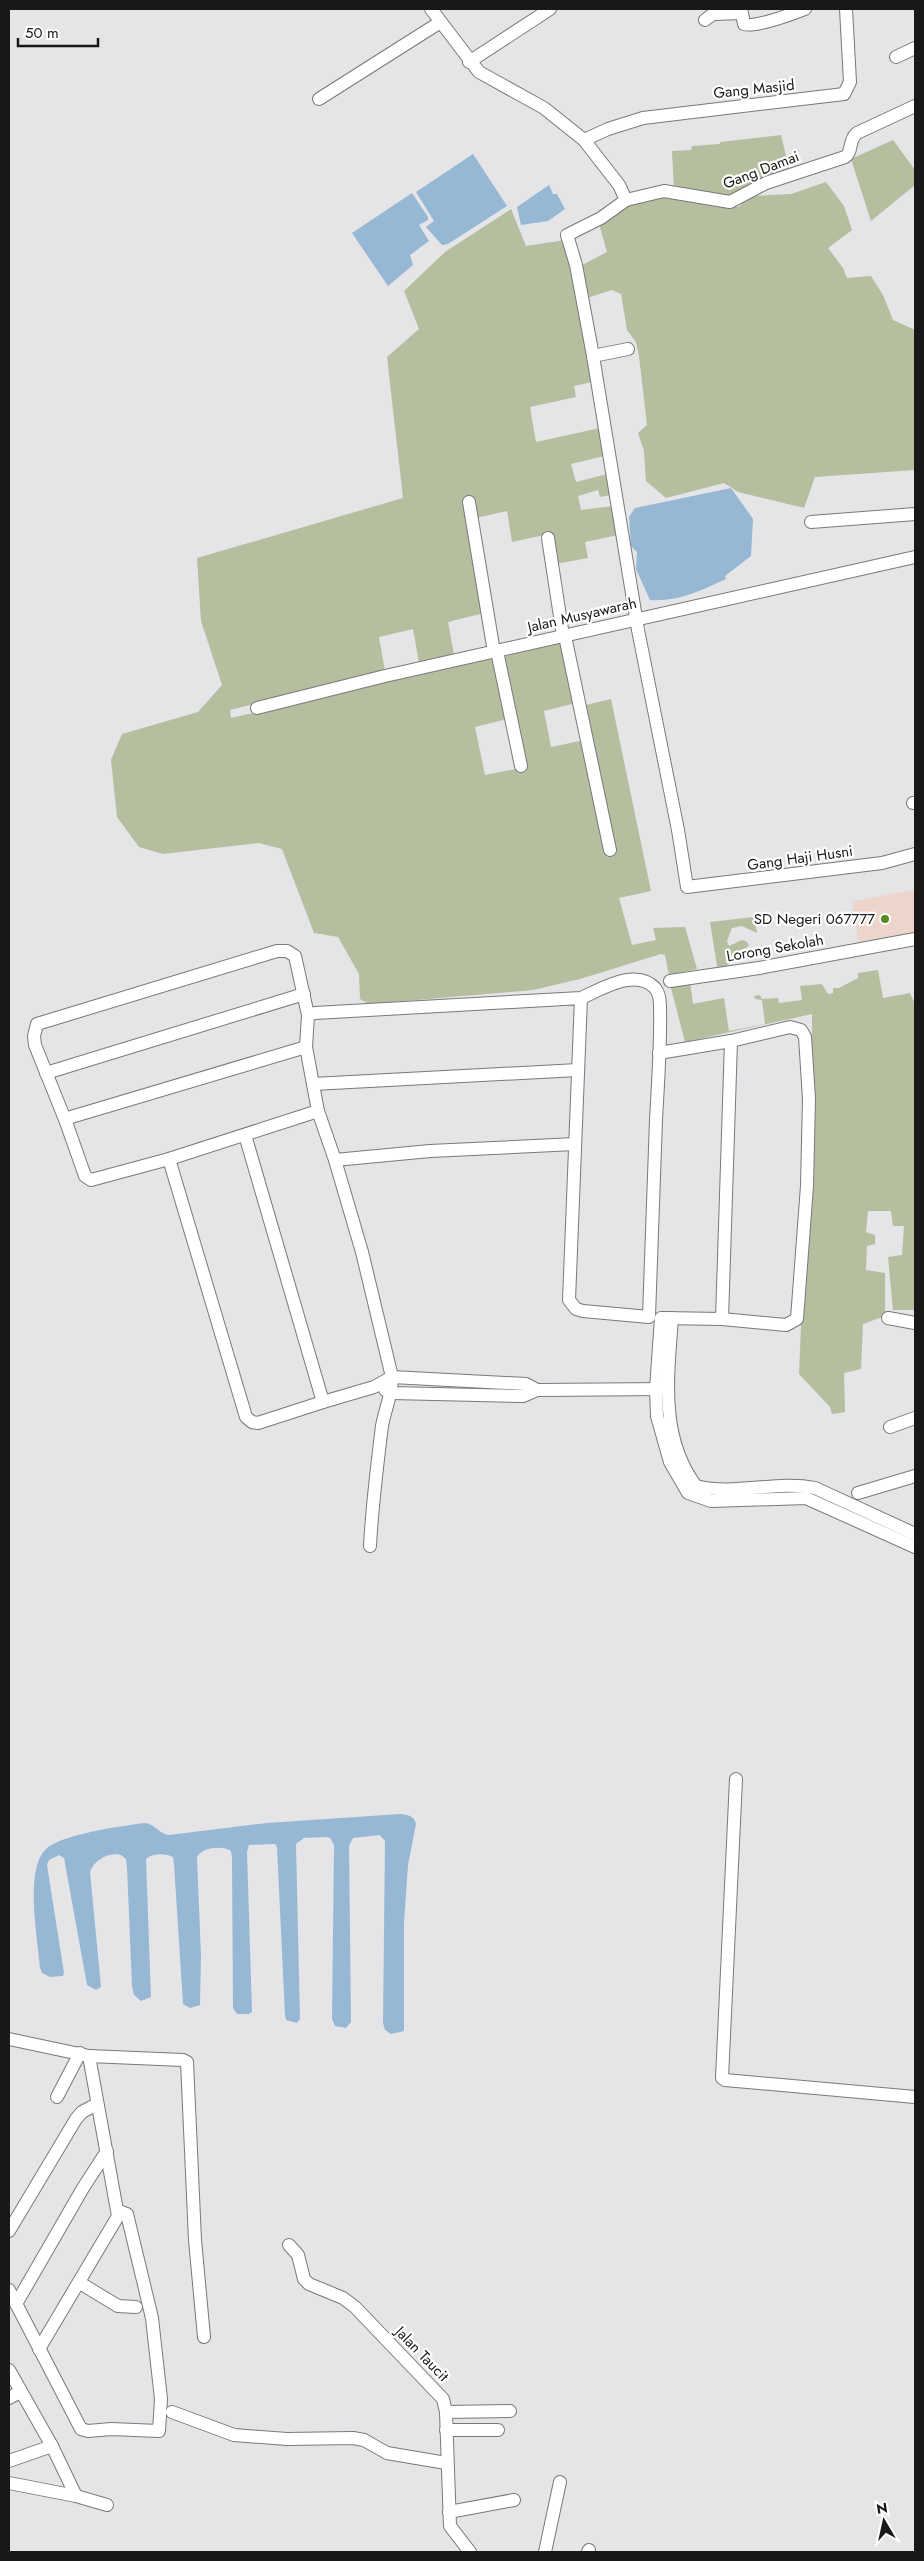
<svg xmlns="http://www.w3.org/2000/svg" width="924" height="2561" viewBox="0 0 924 2561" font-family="Jost,sans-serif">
	<rect width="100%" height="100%" fill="#e5e4e7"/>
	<polygon fill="#edd5cc" points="915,890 915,936 859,946 852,901"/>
	<g fill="#b5be9f">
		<polygon points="781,135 790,172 735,197 674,190 672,151 691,150 692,146 720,144 720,142"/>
		<polygon points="893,140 915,170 915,185 871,221 851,159"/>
		<polygon points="826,182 844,206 852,230 828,248 843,268 847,278 871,276 883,295 893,320 915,330 915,470 815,477 804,508 738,492 724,483 666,498 646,481 644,451 638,433 647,425 639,356 636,342 627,330 621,294 612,290 587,298 582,265 607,252 599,224 629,203 665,194 739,207 749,196 791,194"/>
		<polygon points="511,209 526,246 565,240 592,382 574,386 576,397 530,407 536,442 600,428 604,456 571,464 576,482 607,474 611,495 600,497 598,490 578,496 581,510 613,506 618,535 585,542 588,558 555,564 549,534 512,542 507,511 476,518 484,613 448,622 454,655 419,663 413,629 379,637 385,671 230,710 231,718 495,657 507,719 475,727 485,775 526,767 502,657 563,642 576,703 544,711 551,747 585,740 607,855 614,853 582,706 611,699 651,891 619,898 632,945 656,940 653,928 685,927 697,969 669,975 665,955 661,954 580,979 533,990 369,1004 360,999 359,974 338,937 314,933 282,849 259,843 163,854 139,847 117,817 111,760 122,734 198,712 222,685 201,621 197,558 403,498 387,357 419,329 404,291 445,252"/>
		<polygon points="754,917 757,933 742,926 732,928 727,941 729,946 742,940 747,942 749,946 733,955 733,961 727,965 728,970 718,972 710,922"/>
		<polygon points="878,970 883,998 910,993 915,1004 915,1310 893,1310 888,1257 902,1255 904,1226 893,1226 891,1211 868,1211 866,1232 875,1235 875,1244 867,1246 866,1270 885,1273 885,1316 863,1324 861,1369 844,1373 845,1412 832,1414 830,1407 799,1374 812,1066 812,1014 685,1042 670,984 690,982 693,1004 724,998 729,1031 765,1024 762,1000 755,999 754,996 760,995 762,999 778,998 779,1003 802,1000 800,986 822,984 828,994 833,993 833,988 839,988 858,978 858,973"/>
	</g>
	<g fill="#96b8d5">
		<polygon points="473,154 507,206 448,244 442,245 426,227 434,221 416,192"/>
		<polygon points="549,185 553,194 557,194 565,209 548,221 521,225 517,207"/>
		<polygon points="412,193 428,217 428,220 419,225 429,241 410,255 413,265 388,286 352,233"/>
		<path d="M731,488l22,31 -2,37 -26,20 1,3c-26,12 -48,23 -76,21l-14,-31 1,-17 -6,-6 -2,-29 6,-9z"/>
		<path d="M400,1814c7,1 14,1 16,10l-8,41 -4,58v108l-13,3 -6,-4 -2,-7 2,-182 -5,-6 -27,3 -4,8 2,176 -5,6 -11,-2 -3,-7 2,-174 -4,-7 -3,-1 -23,1 -8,6 4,175 -3,4 -11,-3 -1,-5 -8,-168 -2,-3 -26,1 -2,7 5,160 -3,2h-12l-4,-6 -1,-150 -1,-7c-9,-6 -29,-4 -34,6l4,99 -1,49 -10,3 -7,-4 -9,-140 -1,-7c-7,-4 -21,-4 -27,2l5,138 -10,4 -7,-6 -2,-9 -5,-119 -1,-8 -5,-4c-12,-3 -27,5 -31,17l11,115 -5,3 -9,-5 -23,-127 -5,-3 -10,5 -2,5 17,108 -1,3 -13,1 -8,-4 -2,-5c-2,-28 -16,-99 6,-119 16,-15 76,-23 99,-26 10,1 14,11 24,12l98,-12z"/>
	</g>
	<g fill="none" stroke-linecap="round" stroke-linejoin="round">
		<g stroke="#79787b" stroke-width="14">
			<g id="minor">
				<polyline points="431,9 479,72 544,108 584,140 619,185 626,200"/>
				<path d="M705,20l8,-6 29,-1 2,11c11,4 48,-10 61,-15"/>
				<polyline points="896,57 915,48"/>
				<polyline points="469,62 550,9"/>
				<polyline points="319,99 439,23"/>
				<path d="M915,106l-58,27c-9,7 -4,19 -12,24l-79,26 -36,19 -66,-11 -38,9 -25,18 -34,17 9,30 17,91 45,274 40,200 9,57 195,-24 33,-9"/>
				<polyline points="584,140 608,129 643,118 844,94 850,82 846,9"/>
				<polyline points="593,356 628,349"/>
				<polyline points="469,502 494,652"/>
				<polyline points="811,522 915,514"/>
				<polyline points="548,538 563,636"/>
				<polyline points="565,636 610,850"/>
				<polyline points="497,651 521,766"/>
				<polyline points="257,708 385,676 915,557"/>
				<polyline points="913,803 915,803"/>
				<polyline points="670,981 759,968 915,939"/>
				<polyline points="306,1047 71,1117 66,1122 85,1176 91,1180 169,1159 318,1111"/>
				<polyline points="659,1053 731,1041 790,1027 801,1030 805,1037 809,1099 807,1186 797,1319 786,1325 722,1319"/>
				<polyline points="46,1073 304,994"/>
				<polyline points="313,1084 578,1070"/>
				<polyline points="66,1122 35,1045 34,1036 37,1024 277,951 287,951 295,956 308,1015"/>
				<polyline points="245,1135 323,1402 374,1387 392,1377 526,1384 537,1390 667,1389"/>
				<polyline points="169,1159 246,1417 252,1422 258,1423 323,1402"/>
				<polyline points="335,1160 430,1151 575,1144"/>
				<polyline points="661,1318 656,1389 657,1416 670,1462 688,1493 711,1501 806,1498 915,1547"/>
				<polyline points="663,1318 722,1319 731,1041"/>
				<path d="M672,1318c-4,57 -13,119 24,168 39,10 80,-6 119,2l100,46"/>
				<polyline points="888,1318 915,1323"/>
				<polyline points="385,1390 392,1393 523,1396 537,1390"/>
				<polyline points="890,1427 915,1418"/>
				<polyline points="858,1493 915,1476"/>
				<path d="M370,1546c2,-40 7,-80 12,-120 3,-17 10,-31 10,-49l-30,-125 -27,-92 -17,-49 -12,-64 2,-32 7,-2 266,-15c19,-8 55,-31 74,-10 4,5 5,12 5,18 1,38 -2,76 -4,114 -2,65 -5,131 -7,197l-66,-6 -7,-2 -7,-9 12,-302"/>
				<polyline points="736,1779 722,2078 725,2080 915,2097"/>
				<polyline points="9,2039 89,2056 183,2060 187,2062 195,2240 204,2337"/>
				<polyline points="57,2097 80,2053"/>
				<polyline points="9,2231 76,2119 82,2112 97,2104"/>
				<polyline points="289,2245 298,2255 304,2279 309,2284 343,2298 355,2307 443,2399 446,2412 450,2526 470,2552"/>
				<polyline points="80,2283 118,2306 136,2307"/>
				<polyline points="9,2290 81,2429 88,2431 111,2429 159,2431 161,2399 152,2318 127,2214 119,2211"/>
				<polyline points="16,2304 83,2188 107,2151"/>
				<polyline points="39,2349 118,2216 89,2056"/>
				<polyline points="9,2370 52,2446 9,2461"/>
				<polyline points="9,2398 20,2392"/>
				<polyline points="172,2412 234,2435 287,2439 353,2438 364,2440 387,2453 446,2463"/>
				<polyline points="446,2412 510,2411"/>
				<polyline points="446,2430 498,2430"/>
				<polyline points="52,2446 76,2496"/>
				<polyline points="9,2483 76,2496 107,2505"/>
				<polyline points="449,2512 514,2500"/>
				<polyline points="545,2552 560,2482"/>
				<polyline points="588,2552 589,2550"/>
			</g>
		</g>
		<use href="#minor" stroke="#fff" stroke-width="12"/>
	</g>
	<circle fill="#578a21" stroke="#fff" stroke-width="2" cx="885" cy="919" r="5"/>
	<g text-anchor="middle" stroke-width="4.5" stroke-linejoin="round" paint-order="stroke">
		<g font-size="15" fill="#181819" stroke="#fff">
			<text transform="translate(754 89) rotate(-6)" y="5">Gang Masjid</text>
			<text transform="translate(761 170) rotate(-21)" y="5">Gang Damai</text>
			<text transform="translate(582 615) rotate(-13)" y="5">Jalan Musyawarah</text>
			<text transform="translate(800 858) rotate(-8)" y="5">Gang Haji Husni</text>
			<text transform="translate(775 948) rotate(-10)" y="5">Lorong Sekolah</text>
			<text transform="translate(422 2354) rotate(46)" y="5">Jalan Taucit</text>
		</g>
		<g font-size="15" fill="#181819" stroke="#fff" text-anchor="end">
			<text x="875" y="924">SD Negeri 067777</text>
		</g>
	</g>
	<rect width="924" height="2561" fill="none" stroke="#181819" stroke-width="20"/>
	<g transform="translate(884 2521) rotate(351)" stroke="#ffffff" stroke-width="4" paint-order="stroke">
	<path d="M0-4L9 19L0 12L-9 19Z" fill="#181819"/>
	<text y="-8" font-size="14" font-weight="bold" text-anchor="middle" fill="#181819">N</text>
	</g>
	<path d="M18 38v8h80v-8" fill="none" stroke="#181819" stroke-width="2.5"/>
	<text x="25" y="38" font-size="15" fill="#181819" stroke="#ffffff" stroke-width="4" paint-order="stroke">50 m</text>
</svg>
